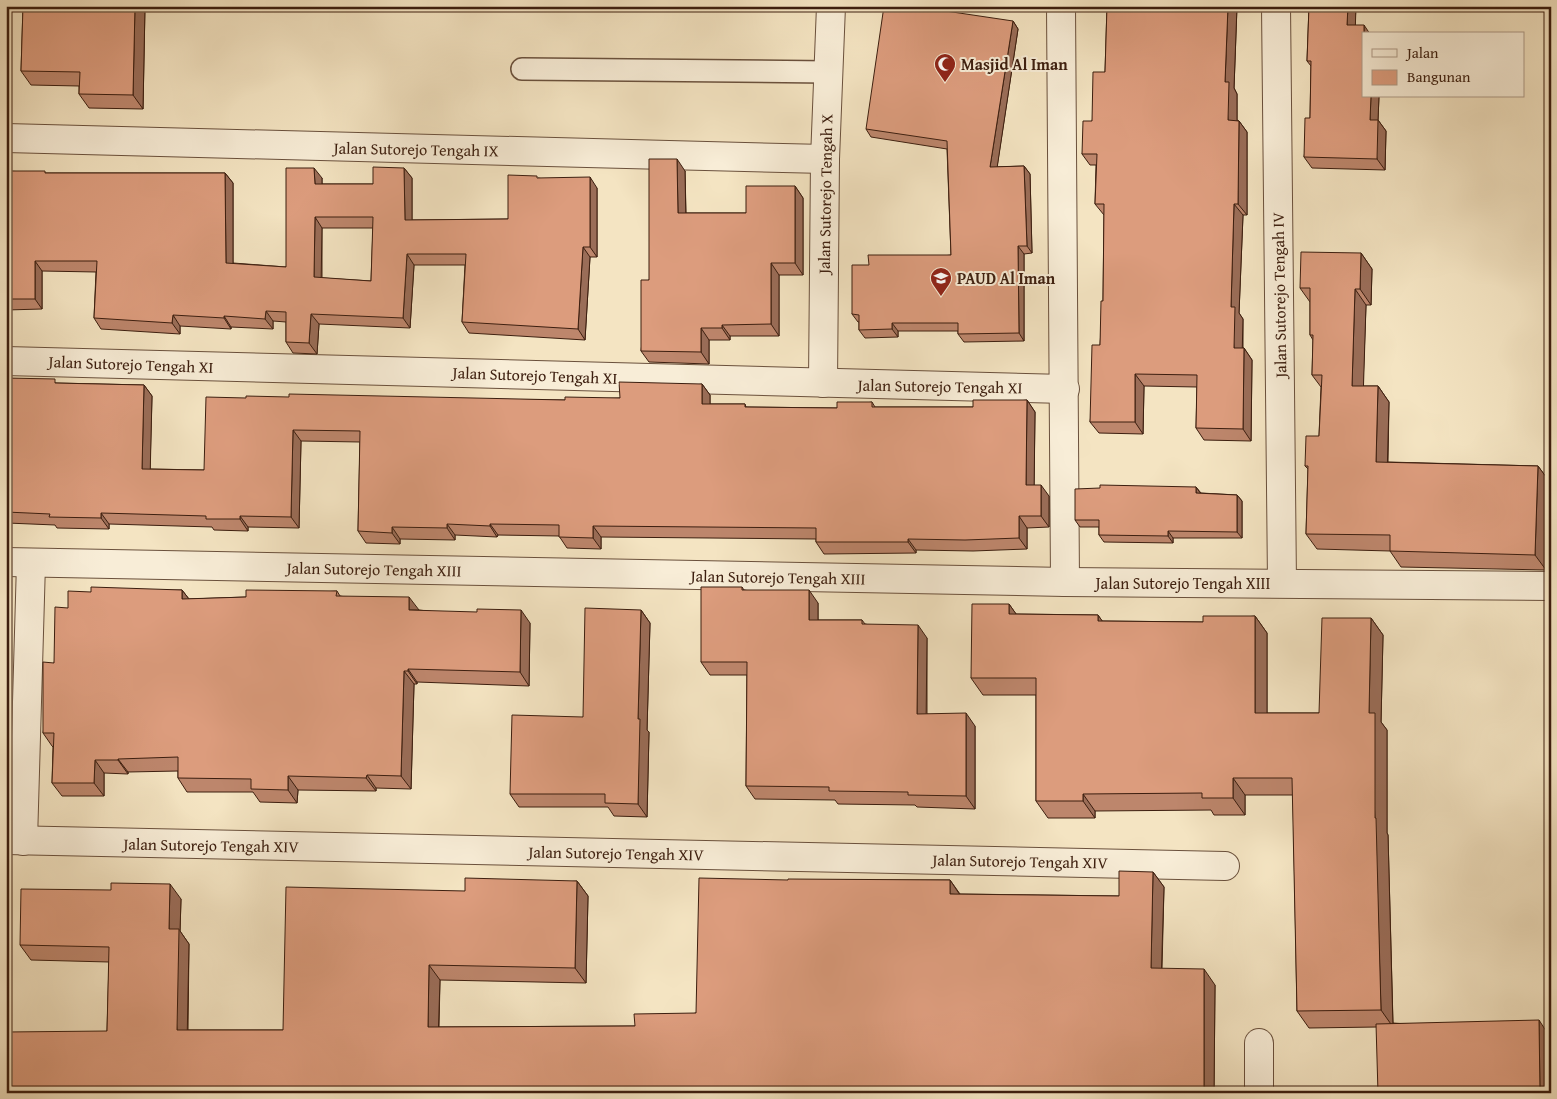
<svg xmlns="http://www.w3.org/2000/svg" width="1557" height="1099" viewBox="0 0 1557 1099" font-family="'Gentium Book Plus',serif">
	<rect width="100%" height="100%" fill="#f4e4c2"/>
	<filter id="stains"><feTurbulence type="fractalNoise" baseFrequency=".004" numOctaves="4"/><feColorMatrix values="0 0 0 0 .2 0 0 0 0 .09 0 0 0 0 .02 0 0 0 .5 -.17"/></filter>
	<radialGradient id="worn" r=".72"><stop offset=".6" stop-color="#630" stop-opacity="0"/><stop offset="1" stop-color="#630" stop-opacity=".3"/></radialGradient>
	<g fill="none" stroke-linecap="round" stroke-linejoin="round">
		<g stroke="#6a503c" stroke-width="24">
			<polyline id="service" points="522,69 829,72"/>
		</g>
		<g stroke="#6a503c" stroke-width="30">
			<g id="minor">
				<polyline points="1061,6 1065,582"/>
				<polyline points="1276,6 1282,583"/>
				<polyline points="6,138 825,159"/>
				<polyline points="6,361 1065,389"/>
				<polyline points="823,383 825,159 831,6"/>
				<polyline points="6,562 1065,582 1551,586"/>
				<polyline points="6,840 1225,866"/>
				<polyline points="23,841 31,563"/>
				<polyline points="1259,1093 1259,1043"/>
			</g>
		</g>
		<use href="#service" stroke="#f8edd7" stroke-width="21"/>
		<use href="#minor" stroke="#f8edd7" stroke-width="28"/>
	</g>
	<g fill="#bd866c" stroke="#3c1e0f" fill-rule="evenodd">
		<polygon points="23,6 145,6 143,109 89,108 79,94 79,86 31,85 21,71"/>
		<polygon points="1107,6 1237,6 1234,88 1237,94 1237,120 1239,121 1247,132 1247,215 1243,215 1239,313 1243,319 1243,348 1244,348 1252,360 1251,441 1204,440 1196,428 1197,387 1144,386 1143,434 1099,433 1090,422 1100,345 1103,301 1104,215 1095,204 1096,165 1090,165 1082,154 1092,121 1105,72"/>
		<polygon points="1309,6 1356,6 1355,25 1363,96 1379,96 1378,120 1386,131 1385,170 1312,168 1304,157 1310,118 1311,66 1307,61"/>
		<polygon points="1013,21 1018,29 997,167 1024,166 1030,174 1032,253 1024,254 1024,341 964,342 958,334 958,331 898,331 898,337 865,338 859,330 859,322 858,322 852,314 869,265 951,255 947,149 871,137 866,129"/>
		<path d="M404,168l8,10v42l96,-1 30,-41 59,10v69h-7l-5,83 -116,-7 -7,-11 3,-57h-51l-4,63 -91,-4 -2,30 -24,-1 -7,-11v-20l-13,-1v8l-42,-2v2l-51,-3v8l-79,-5 -7,-11 2,-46 -54,-1v38l-36,1v-139l41,2h178l8,10v80l53,4 36,-89v6h51zM322,228h51l-2,53 -49,-3z"/>
		<polygon points="685,171 686,213 746,213 795,186 803,198 803,275 779,275 779,336 730,336 730,340 709,340 709,364 649,362 641,351 649,280"/>
		<polygon points="1361,253 1372,269 1371,305 1366,305 1363,386 1378,386 1389,402 1388,462 1538,466 1549,481 1546,570 1401,567 1390,551 1317,549 1306,534 1308,469 1305,466 1319,436 1321,387 1312,375 1313,340 1310,335 1310,302 1300,288"/>
		<polygon points="6,378 57,383 144,385 152,396 150,469 204,470 246,398 565,400 620,398 702,384 710,395 710,404 745,404 746,407 837,408 872,402 875,407 973,407 1027,400 1035,412 1034,485 1049,496 1049,527 1027,528 1027,549 973,551 916,550 916,553 824,554 816,542 816,539 601,537 601,549 567,548 559,536 498,535 497,537 455,535 455,540 400,539 400,544 366,543 358,531 360,442 301,441 299,528 248,527 248,531 214,530 212,527 109,524 109,529 57,528 55,525 7,523 6,522"/>
		<polygon points="1196,487 1201,493 1237,495 1242,501 1242,538 1173,538 1173,543 1104,542 1099,535 1099,527 1080,527 1075,520"/>
		<polygon points="742,587 744,590 818,603 818,620 862,620 865,624 927,638 927,714 975,726 975,809 917,807 915,805 838,804 835,800 755,799 746,786 747,675 710,675 701,662"/>
		<polygon points="182,590 189,599 246,597 337,591 340,596 419,610 530,623 529,686 417,682 417,684 414,684 411,789 376,788 376,791 298,790 297,803 260,802 253,792 187,792 178,778 178,771 128,772 128,774 104,773 104,796 62,796 52,783 53,747 52,746 43,733 54,663 68,608 91,592"/>
		<polygon points="1009,604 1016,614 1098,615 1102,621 1203,622 1255,616 1267,633 1267,713 1319,713 1371,618 1383,635 1381,722 1387,730 1387,833 1388,835 1393,1023 1548,1034 1377,1027 1309,1028 1297,1011 1293,795 1245,795 1245,815 1214,815 1211,810 1095,811 1095,818 1048,818 1036,801 1036,695 983,695 971,678"/>
		<polygon points="641,610 650,623 647,730 649,732 647,817 614,816 608,807 519,807 510,794 583,717"/>
		<polygon points="1153,872 1164,887 1162,969 1215,985 1214,1093 6,1093 107,1031 109,962 31,960 20,945 181,899 180,931 189,944 188,1030 283,1030 465,891 577,881 588,896 586,983 440,980 439,1027 635,1026 696,1013 788,880 950,880 960,894 1119,896"/>
	</g>
	<g fill="#9a6d58" stroke="#3c1e0f">
		<polygon points="135,6 145,6 143,109 133,95"/>
		<polygon points="1228,6 1237,6 1234,88 1237,94 1237,132 1228,120 1225,82"/>
		<polygon points="1348,6 1356,6 1355,36 1347,25"/>
		<polygon points="1013,21 1018,29 996,175 990,167"/>
		<polygon points="1364,25 1370,34 1364,34"/>
		<polygon points="1371,96 1379,96 1378,120 1386,131 1385,170 1377,159 1370,120"/>
		<polygon points="1239,121 1247,132 1247,215 1238,204"/>
		<polygon points="677,159 685,171 686,225 678,213"/>
		<polygon points="1024,166 1030,174 1032,253 1027,246"/>
		<polygon points="314,168 322,178 322,195 315,184"/>
		<polygon points="404,168 412,178 412,230 405,220"/>
		<polygon points="225,173 233,183 233,273 226,263"/>
		<polygon points="590,177 597,188 597,257 590,247"/>
		<polygon points="795,186 803,198 803,275 795,263"/>
		<polygon points="1234,204 1243,215 1239,313 1243,319 1242,359 1234,348 1231,307"/>
		<polygon points="315,217 322,228 321,288 314,277"/>
		<polygon points="1018,246 1024,254 1024,341 1019,333"/>
		<polygon points="583,247 590,257 585,340 578,329"/>
		<polygon points="1361,253 1372,269 1371,305 1360,289"/>
		<polygon points="407,254 414,265 410,328 403,318"/>
		<polygon points="35,261 42,271 42,309 35,299"/>
		<polygon points="771,263 779,275 779,336 771,324"/>
		<polygon points="1355,289 1366,305 1363,401 1352,386"/>
		<polygon points="266,311 273,321 273,329 265,319"/>
		<polygon points="311,314 319,324 317,354 309,343"/>
		<polygon points="173,315 180,326 180,334 172,323"/>
		<polygon points="224,316 231,327 231,329 224,318"/>
		<polygon points="892,323 898,331 898,337 892,329"/>
		<polygon points="722,325 730,336 730,340 722,328"/>
		<polygon points="701,328 709,340 709,364 701,352"/>
		<polygon points="1244,348 1252,360 1251,441 1243,429"/>
		<polygon points="1135,374 1144,386 1143,434 1135,422"/>
		<polygon points="702,384 710,395 710,415 702,404"/>
		<polygon points="144,385 152,396 150,480 142,469"/>
		<polygon points="1378,386 1389,402 1387,478 1376,462"/>
		<polygon points="1027,400 1035,412 1034,496 1026,485"/>
		<polygon points="293,430 301,441 299,528 291,517"/>
		<polygon points="1538,466 1549,481 1546,570 1535,555"/>
		<polygon points="1041,485 1049,496 1049,527 1041,516"/>
		<polygon points="1196,487 1201,494 1196,493"/>
		<polygon points="1237,495 1242,501 1242,538 1237,532"/>
		<polygon points="101,513 109,524 109,529 101,518"/>
		<polygon points="240,516 248,527 248,531 240,519"/>
		<polygon points="1019,516 1027,528 1027,549 1019,538"/>
		<polygon points="447,524 455,535 455,540 447,528"/>
		<polygon points="490,524 498,535 497,537 490,526"/>
		<polygon points="593,526 601,537 601,549 593,538"/>
		<polygon points="392,527 400,539 400,544 392,533"/>
		<polygon points="1168,531 1173,538 1173,543 1168,536"/>
		<polygon points="908,539 916,550 916,553 908,542"/>
		<polygon points="182,590 192,603 182,599"/>
		<polygon points="809,590 818,603 818,633 809,620"/>
		<polygon points="409,597 419,610 409,610"/>
		<polygon points="1009,604 1021,621 1009,614"/>
		<polygon points="521,610 530,623 529,686 520,672"/>
		<polygon points="641,610 650,623 647,730 649,732 647,817 638,804 638,719"/>
		<polygon points="1098,615 1110,632 1098,621"/>
		<polygon points="1255,616 1267,633 1267,730 1255,713"/>
		<polygon points="1371,618 1383,635 1381,722 1387,730 1387,833 1388,835 1393,1027 1381,1010 1375,818 1369,713"/>
		<polygon points="918,625 927,638 926,727 917,714"/>
		<polygon points="408,669 417,682 417,684 408,671"/>
		<polygon points="404,671 414,684 411,789 401,776"/>
		<polygon points="966,713 975,726 975,809 966,796"/>
		<polygon points="118,759 128,772 128,774 118,760"/>
		<polygon points="95,760 104,773 104,796 94,783"/>
		<polygon points="367,775 376,788 376,791 366,778"/>
		<polygon points="288,776 298,790 297,803 288,790"/>
		<polygon points="1233,778 1245,795 1245,815 1233,798"/>
		<polygon points="1083,794 1095,811 1095,818 1083,801"/>
		<polygon points="1153,872 1164,887 1161,984 1151,968"/>
		<polygon points="950,880 960,895 950,894"/>
		<polygon points="577,881 588,896 586,983 575,968"/>
		<polygon points="170,884 181,899 180,931 189,944 187,1045 177,1030 169,929"/>
		<polygon points="429,965 440,980 438,1043 428,1027"/>
		<polygon points="1204,969 1215,985 1214,1093 1204,1093"/>
		<polygon points="1539,1020 1548,1034 1549,1093 1540,1093"/>
	</g>
	<g fill="#dc9c7d" stroke="#3c1e0f" fill-rule="evenodd">
		<polygon points="23,6 135,6 133,95 79,94 80,72 21,71"/>
		<polygon points="884,6 912,6 1013,21 990,167 1024,166 1027,246 1018,246 1019,333 958,334 958,323 892,323 892,329 859,330 859,315 852,314 852,265 869,265 868,255 951,255 947,141 866,129"/>
		<polygon points="1107,6 1228,6 1225,82 1229,82 1228,120 1239,121 1238,204 1234,204 1231,307 1235,307 1234,348 1244,348 1243,429 1196,428 1197,375 1135,374 1135,422 1090,422 1092,345 1100,345 1101,301 1103,301 1104,204 1095,204 1097,154 1082,154 1083,121 1092,121 1093,72 1105,72"/>
		<polygon points="1309,6 1348,6 1347,25 1364,25 1364,34 1363,34 1363,96 1371,96 1370,120 1378,120 1377,159 1304,157 1305,118 1310,118 1311,61 1307,61"/>
		<polygon points="649,159 677,159 678,213 746,213 746,186 795,186 795,263 771,263 771,324 722,325 722,328 701,328 701,352 641,351 641,280 649,280"/>
		<path d="M373,167l31,1 1,52 103,-1v-44l29,1v2l53,-1v70h-7l-5,82 -116,-7 4,-68h-59l-4,64 -92,-4 -2,29 -23,-1v-30l-20,-1 -1,8 -41,-3v2l-51,-3 -1,8 -78,-5 3,-57h-62v38h-29v-128h39v2h180l1,90 60,4v-99h28l1,16h58zM315,217h58l-2,64 -57,-4z"/>
		<polygon points="1301,252 1361,253 1360,289 1355,289 1352,386 1378,386 1376,462 1538,466 1535,555 1390,551 1390,535 1306,534 1308,466 1305,466 1306,436 1319,436 1322,375 1312,375 1313,335 1310,335 1310,288 1300,288"/>
		<polygon points="6,378 55,379 55,383 144,385 142,469 204,470 206,397 246,398 246,396 289,397 289,394 565,400 565,397 620,398 619,382 702,384 702,404 745,404 745,407 837,408 837,402 872,402 872,407 973,407 973,400 1027,400 1026,485 1041,485 1041,516 1019,516 1019,538 965,540 908,539 908,542 816,542 816,528 593,526 593,538 559,537 559,525 490,524 490,526 447,524 447,528 392,527 392,533 358,531 360,431 293,430 291,517 240,516 240,519 206,519 206,516 101,513 101,518 49,517 50,514 6,512"/>
		<polygon points="1100,485 1196,487 1196,493 1237,495 1237,532 1168,531 1168,536 1099,535 1099,520 1075,520 1075,489 1100,488"/>
		<polygon points="91,587 182,590 182,599 246,597 246,590 337,591 336,596 409,597 409,610 477,612 477,609 521,610 520,672 408,669 408,671 404,671 401,776 367,775 366,778 288,776 288,790 251,789 251,779 178,778 178,757 118,759 118,760 95,760 94,783 52,783 54,733 43,733 43,662 54,663 55,607 68,608 68,591 91,592"/>
		<polygon points="701,587 742,587 742,590 809,590 809,620 862,620 862,624 918,625 917,714 966,713 966,796 908,795 908,792 829,791 829,787 746,786 747,662 701,662"/>
		<polygon points="972,604 1009,604 1009,614 1098,615 1098,621 1203,622 1203,616 1255,616 1255,713 1319,713 1322,618 1371,618 1369,713 1375,713 1375,818 1376,818 1381,1010 1297,1011 1292,778 1233,778 1233,798 1202,798 1202,793 1083,794 1083,801 1036,801 1036,678 971,678"/>
		<polygon points="585,608 641,610 638,719 640,719 638,804 605,803 605,794 510,794 512,715 583,717"/>
		<polygon points="1119,871 1153,872 1151,968 1204,969 1204,1093 6,1093 6,1032 107,1031 109,947 20,945 21,889 111,890 111,883 170,884 169,929 179,929 177,1030 283,1030 286,887 465,891 465,878 577,881 575,968 429,965 428,1027 635,1026 634,1014 696,1013 699,878 788,880 788,879 950,880 950,894 1119,896"/>
		<polygon points="1539,1020 1540,1093 1378,1093 1376,1024"/>
	</g>
	<defs>
		<g id="mosque-pin" transform="scale(1.125)"><path d="M0 17L-7.5 6A9.5 9.5 0 1 1 7.5 6Z" fill="#8f2418" stroke="#f8edd7"/><path d="M3.5-4.9A6 6 0 1 0 3.5 4.9A5 5 0 1 1 3.5-4.9Z" fill="#fff"/></g>
		<g id="school-pin" transform="scale(1.125)"><path d="M0 17L-7.5 6A9.5 9.5 0 1 1 7.5 6Z" fill="#8f2418" stroke="#f8edd7"/><path d="M0-5L7-2L0 1L-7-2ZM-4 1L0 2.5L4 1V4Q0 6-4 4Z" fill="#fff"/></g>
	</defs>
	<g fill-rule="evenodd">
		<use href="#mosque-pin" x="945" y="64"/>
		<use href="#school-pin" x="941" y="278"/>
	</g>
	<g text-anchor="middle" stroke-width="4" stroke-linejoin="round" paint-order="stroke">
		<g font-size="16" font-weight="bold" fill="#3c1e0f" stroke="#f8edd7" text-anchor="start">
			<text x="961" y="70">Masjid Al Iman</text>
			<text x="957" y="284">PAUD Al Iman</text>
		</g>
		<g font-size="16" fill="#3c1e0f" stroke="#f8edd7">
			<text transform="translate(416 149) rotate(1)" y="6">Jalan Sutorejo Tengah IX</text>
			<text transform="translate(825 194) rotate(-89)" y="6">Jalan Sutorejo Tengah X</text>
			<text transform="translate(1279 295) rotate(-91)" y="6">Jalan Sutorejo Tengah IV</text>
			<text transform="translate(131 364) rotate(2)" y="6">Jalan Sutorejo Tengah XI</text>
			<text transform="translate(535 375) rotate(2)" y="6">Jalan Sutorejo Tengah XI</text>
			<text transform="translate(940 386) rotate(1)" y="6">Jalan Sutorejo Tengah XI</text>
			<text transform="translate(374 569) rotate(1)" y="6">Jalan Sutorejo Tengah XIII</text>
			<text transform="translate(778 577) rotate(1)" y="6">Jalan Sutorejo Tengah XIII</text>
			<text x="1183" y="589">Jalan Sutorejo Tengah XIII</text>
			<text transform="translate(211 845) rotate(1)" y="6">Jalan Sutorejo Tengah XIV</text>
			<text transform="translate(616 853) rotate(1)" y="6">Jalan Sutorejo Tengah XIV</text>
			<text transform="translate(1020 861) rotate(1)" y="6">Jalan Sutorejo Tengah XIV</text>
		</g>
	</g>
	<rect width="1557" height="1099" fill="none" stroke="#f4e4c2" stroke-width="25"/>
	<rect x="8" y="8" width="1542" height="1084" fill="none" stroke="#3c1e0f" stroke-width="2.5"/>
	<rect x="12" y="12" width="1532" height="1074" fill="none" stroke="#3c1e0f"/>
	<rect x="1362" y="32" width="162" height="65" fill="#f8edd7" stroke="#ad9a87"/>
	<rect x="1372" y="49" width="25" height="8" fill="#f8edd7" stroke="#ad9a87"/>
	<text x="1407" y="58" font-size="15" fill="#3c1e0f">Jalan</text>
	<rect x="1372" y="70" width="25" height="15" fill="#dc9c7d" stroke="#ad9a87"/>
	<text x="1407" y="82" font-size="15" fill="#3c1e0f">Bangunan</text>
	<rect width="100%" height="100%" filter="url(#stains)"/>
	<rect width="100%" height="100%" fill="url(#worn)"/>
</svg>
